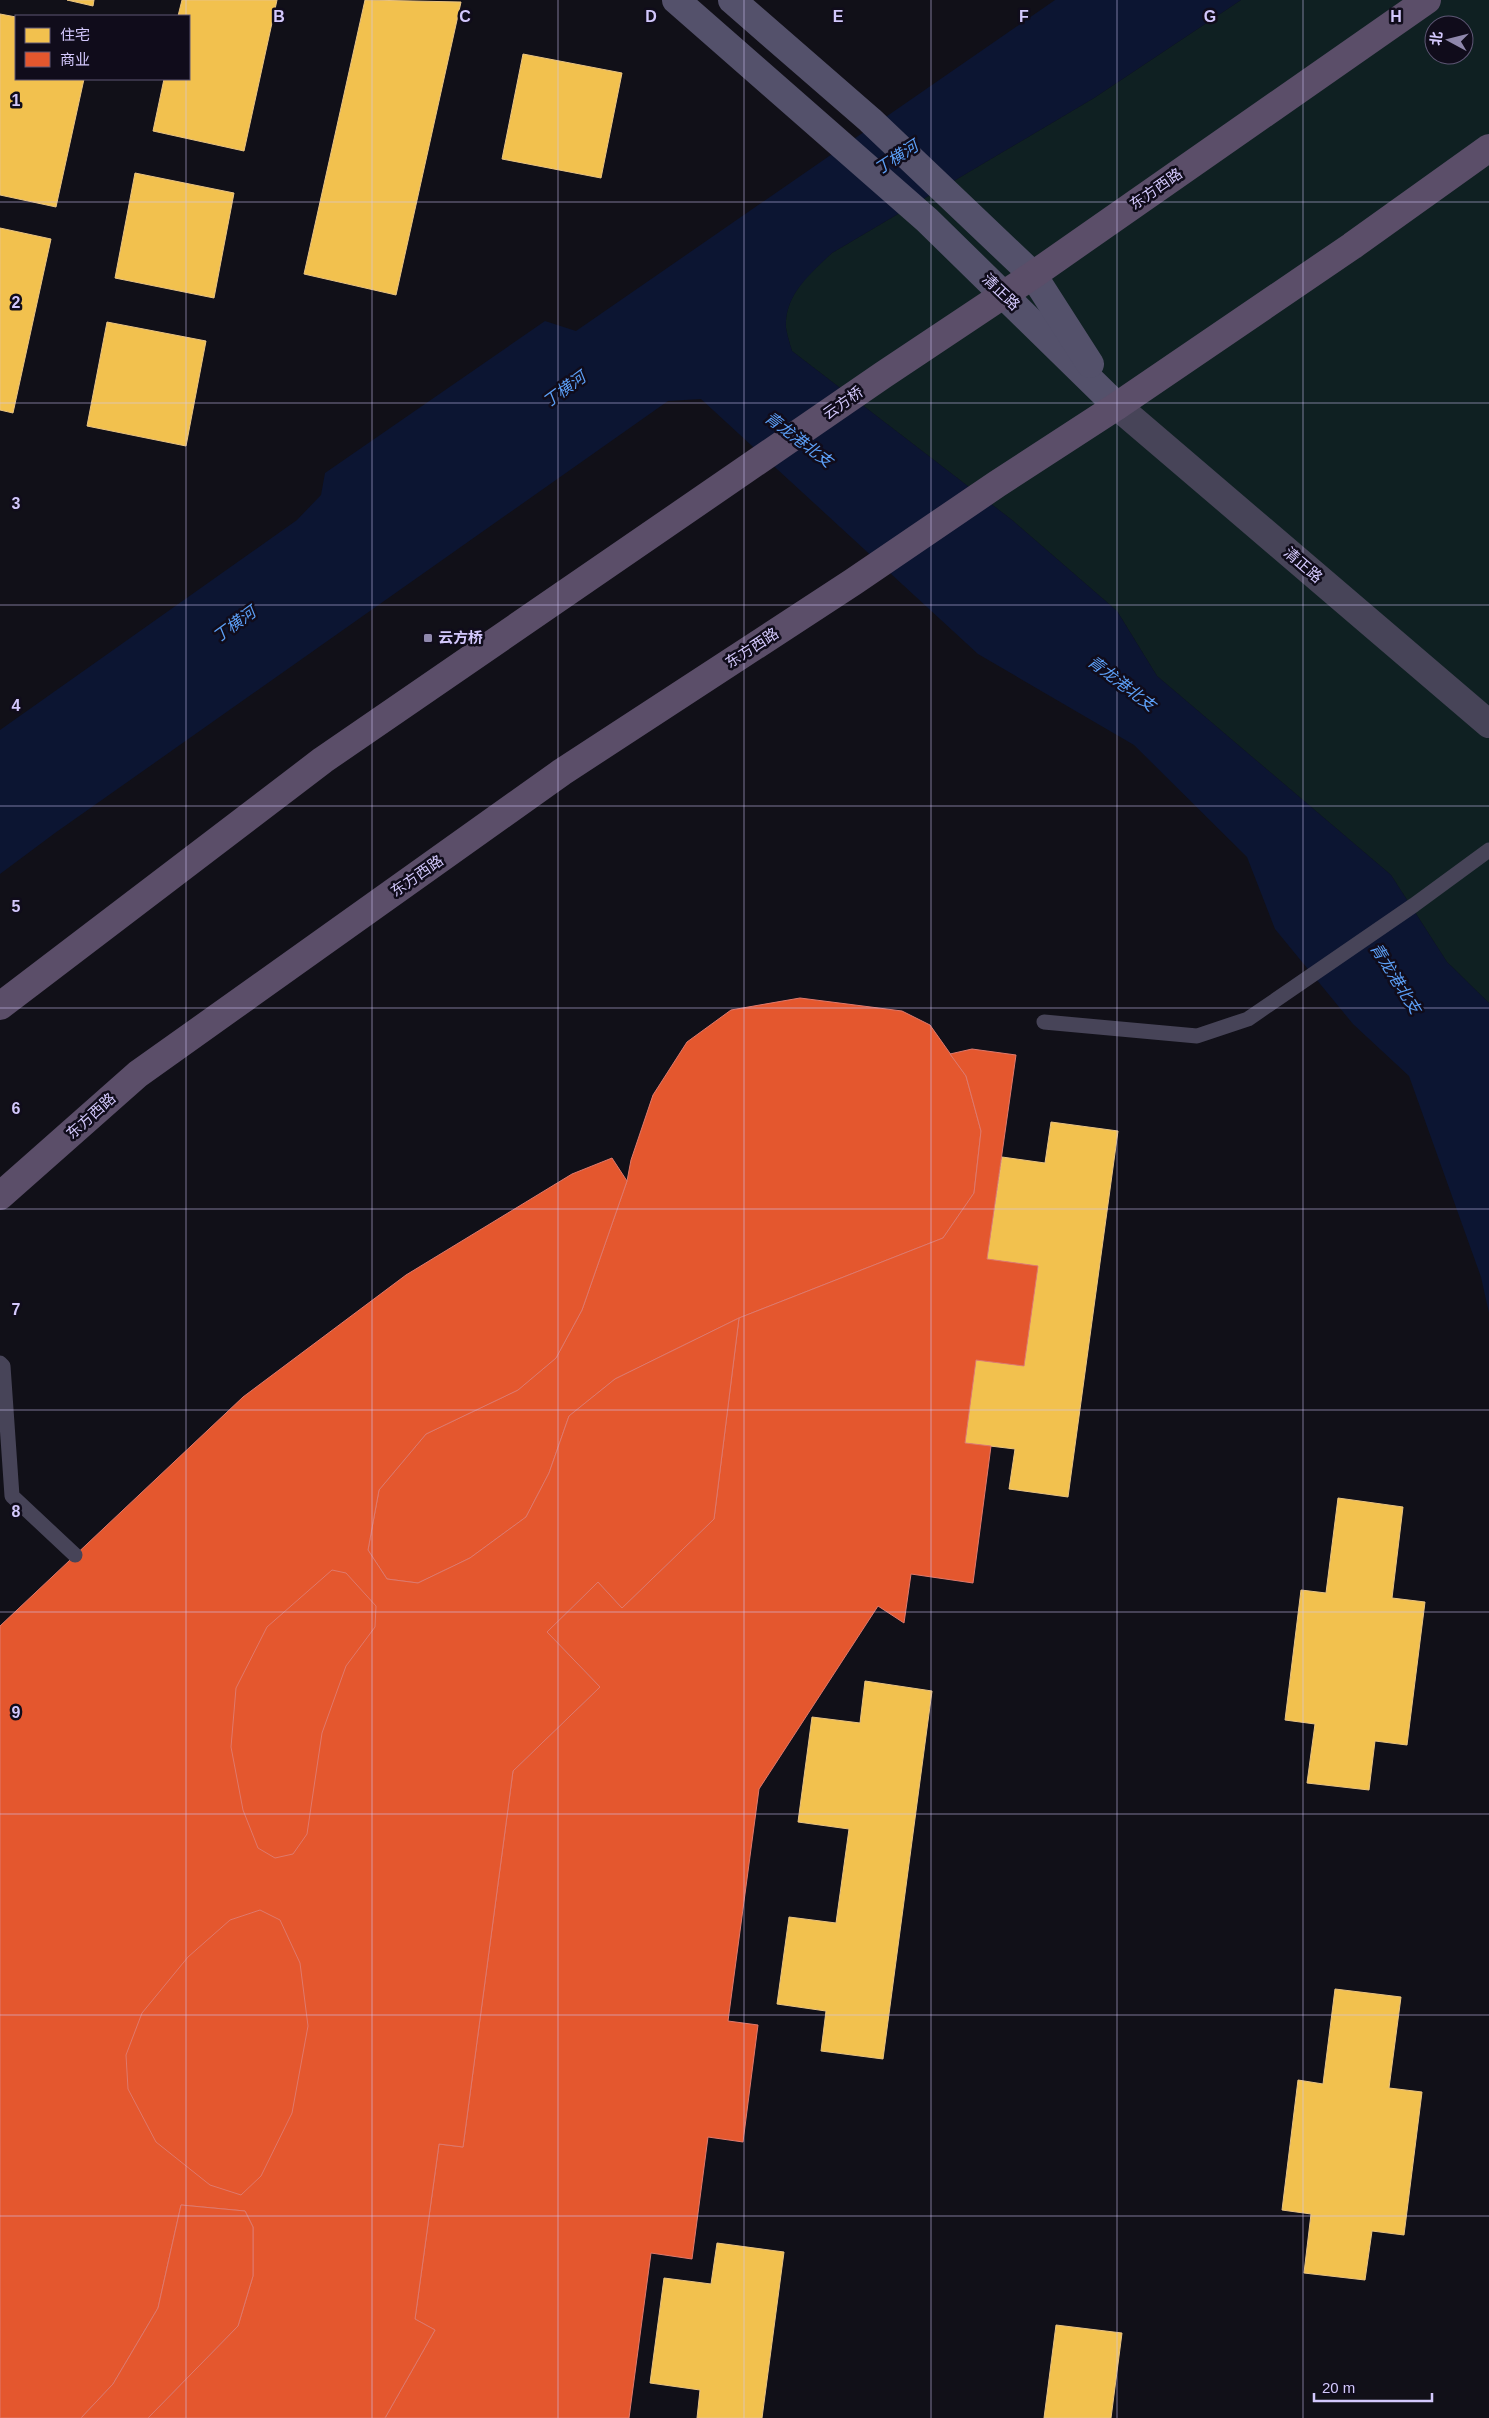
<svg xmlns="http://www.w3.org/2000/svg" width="1489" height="2418" viewBox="0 0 1489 2418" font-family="Helvetica,'Noto Sans SC',sans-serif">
	<rect width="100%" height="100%" fill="#111018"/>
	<path fill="#0f2022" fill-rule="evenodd" d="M1241,0h248v1003l-42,-41 -56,-87 -234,-199 -40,-65 -105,-91 -220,-169c-2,-7 -5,-16 -6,-23 -2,-33 24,-55 46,-75l262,-155zM1434,25h30v30h-30z"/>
	<path fill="#0c1532" d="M1055,0h186l-147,98 -262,155c-21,20 -48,42 -46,75 1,7 4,16 6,23l220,169 105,91 40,65 234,199 56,87 42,41v310l-8,-36 -72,-201 -56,-52 -78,-95 -28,-72 -113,-112 -156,-91 -277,-255 -33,2 -613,432 -55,41v-144l297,-210 24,-25 4,-22 220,-152 31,10z"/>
	<g fill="#f2c14e" stroke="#e9c382">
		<polygon points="67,0 94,0 93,6"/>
		<polygon points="182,0 277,0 244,151 153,131 164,79 189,79 189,16 178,16"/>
		<polygon points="365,0 461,2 396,295 304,274"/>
		<polygon points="0,14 16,17 16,79 84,79 56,207 0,195"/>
		<polygon points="523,54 622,73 601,178 502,159"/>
		<polygon points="135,173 234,193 214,298 115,278"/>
		<polygon points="0,228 51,239 13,413 0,410"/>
		<polygon points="107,322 206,341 186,446 87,426"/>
		<polygon points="1051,1122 1118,1131 1068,1497 1009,1489 1015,1449 965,1443 976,1360 1024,1366 1038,1266 987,1259 1002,1157 1045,1163"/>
		<polygon points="1338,1498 1403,1507 1392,1598 1425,1602 1407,1745 1375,1741 1369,1790 1307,1783 1315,1724 1285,1720 1301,1590 1326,1593"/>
		<polygon points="865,1681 932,1691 883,2059 821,2051 826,2011 777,2004 789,1917 836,1923 849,1829 798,1822 812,1717 860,1723"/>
		<polygon points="1335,1989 1401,1997 1389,2088 1422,2092 1404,2235 1372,2231 1365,2280 1304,2273 1311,2214 1282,2210 1298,2080 1323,2084"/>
		<polygon points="717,2243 784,2252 762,2418 697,2418 700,2390 650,2383 664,2278 711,2284"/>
		<polygon points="1056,2325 1122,2333 1111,2418 1044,2418"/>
	</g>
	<g fill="#e4572e" stroke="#df796c">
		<polygon points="800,998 902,1011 930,1025 966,1076 981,1131 974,1193 943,1238 739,1318 615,1379 569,1416 549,1473 526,1517 470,1558 418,1583 387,1579 368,1550 379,1490 426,1434 518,1390 556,1358 582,1310 627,1181 631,1160 653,1095 687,1042 731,1010"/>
		<polygon points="972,1049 1016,1055 987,1259 1038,1266 1024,1366 976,1360 965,1443 991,1446 973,1583 911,1574 904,1623 878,1606 759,1789 728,2021 758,2025 743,2142 708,2137 692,2259 651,2253 629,2418 385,2418 435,2330 415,2319 439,2144 463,2147 513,1771 600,1687 547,1632 598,1582 622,1608 714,1519 739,1318 943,1238 974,1193 981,1131 966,1076 950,1054"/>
		<polygon points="612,1158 627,1181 582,1310 556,1358 518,1390 426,1434 379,1490 368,1550 387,1579 418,1583 470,1558 526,1517 549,1473 569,1416 615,1379 739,1318 714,1519 622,1608 598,1582 547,1632 600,1687 513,1771 463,2147 439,2144 415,2319 435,2330 385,2418 148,2418 238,2326 253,2276 253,2227 245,2211 181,2205 158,2308 113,2384 81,2418 0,2418 0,1626 243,1397 406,1275 572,1174"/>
		<polygon points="332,1570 346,1573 376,1606 375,1627 346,1666 322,1733 307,1834 293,1854 275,1858 258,1848 243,1810 231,1747 236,1688 267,1627"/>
		<polygon points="260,1910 280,1920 300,1963 308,2026 292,2113 261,2176 241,2195 210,2185 156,2142 128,2089 126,2055 142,2013 188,1957 230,1920"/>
		<polygon points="181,2205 245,2211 253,2227 253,2276 238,2326 148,2418 81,2418 113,2384 158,2308"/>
	</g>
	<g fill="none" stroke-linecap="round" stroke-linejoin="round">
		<g stroke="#474458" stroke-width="15">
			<polyline points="1044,1022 1197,1036 1248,1019 1414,905 1489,850"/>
			<polyline points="0,1363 3,1366 12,1496 75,1555"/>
		</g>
		<polyline stroke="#474458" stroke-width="28" points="1117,406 1489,724"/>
		<g stroke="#54516b" stroke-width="28">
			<polyline points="676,0 927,220 1117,406"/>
			<polyline points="732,0 870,120 1033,275 1090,364"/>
		</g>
		<g stroke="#5b4e69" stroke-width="28">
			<polyline points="0,1006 323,760 883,375 1033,275 1427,0"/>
			<polyline points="0,1196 138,1074 562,772 853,582 997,484 1117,406 1352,246 1489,148"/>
		</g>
	</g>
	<path fill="none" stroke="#d3c8fc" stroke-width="1" stroke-opacity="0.55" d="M186,0v16M372,0v2418M558,0v2418M744,0v2418M931,0v2418M1117,0v2418M1303,0v2418M186,79v2339M0,202h1489M0,403h1489M0,605h1489M0,806h1489M0,1008h1489M0,1209h1489M0,1410h1489M0,1612h1489M0,1814h1489M0,2015h1489M0,2216h1489"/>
	<rect fill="#8f88ac" stroke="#100c1b" stroke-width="2" x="423" y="633" width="10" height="10" rx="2.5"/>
	<g text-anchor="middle" stroke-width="5" stroke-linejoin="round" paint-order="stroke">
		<g font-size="15" fill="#d3c8fc" stroke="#100c1b">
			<text transform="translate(1156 189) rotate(-35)" y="5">东方西路</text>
			<text transform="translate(1001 292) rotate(44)" y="5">清正路</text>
			<text transform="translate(843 403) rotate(-35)" y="5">云方桥</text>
			<text transform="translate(1303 565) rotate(41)" y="5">清正路</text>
			<text transform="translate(752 648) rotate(-33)" y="5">东方西路</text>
			<text transform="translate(417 876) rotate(-35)" y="5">东方西路</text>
			<text transform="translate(91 1116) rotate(-42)" y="5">东方西路</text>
		</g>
		<g font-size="15" font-weight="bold" fill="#d3c8fc" stroke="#100c1b" text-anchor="start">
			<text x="438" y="643">云方桥</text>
		</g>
		<g font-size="16" font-style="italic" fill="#5c9ff6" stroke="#100c1b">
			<text transform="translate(896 157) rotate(-33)" y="6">丁横河</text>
			<text transform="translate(564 389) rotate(-36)" y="6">丁横河</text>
			<text transform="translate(799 439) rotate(37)" y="6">青龙港北支</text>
			<text transform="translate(234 624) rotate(-36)" y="6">丁横河</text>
			<text transform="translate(1122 683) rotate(37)" y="6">青龙港北支</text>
			<text transform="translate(1396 978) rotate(58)" y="6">青龙港北支</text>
		</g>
	</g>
	<g font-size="16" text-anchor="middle" font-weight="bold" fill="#d3c8fc" stroke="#100c1b" stroke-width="5" stroke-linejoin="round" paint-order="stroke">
		<text x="279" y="22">B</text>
		<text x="465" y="22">C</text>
		<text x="651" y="22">D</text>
		<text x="838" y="22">E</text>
		<text x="1024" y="22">F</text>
		<text x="1210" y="22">G</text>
		<text x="1396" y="22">H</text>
		<text x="16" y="106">1</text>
		<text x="16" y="308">2</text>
		<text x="16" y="509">3</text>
		<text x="16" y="711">4</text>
		<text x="16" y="912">5</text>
		<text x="16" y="1114">6</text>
		<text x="16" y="1315">7</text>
		<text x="16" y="1517">8</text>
		<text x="16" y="1718">9</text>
	</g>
	<rect x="15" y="15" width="175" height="65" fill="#100c1b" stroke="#5e5775"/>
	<rect x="25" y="28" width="25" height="15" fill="#f2c14e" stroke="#5e5775"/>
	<text x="60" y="40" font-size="15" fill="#d3c8fc">住宅</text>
	<rect x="25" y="52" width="25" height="15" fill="#e4572e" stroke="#5e5775"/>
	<text x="60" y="65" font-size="15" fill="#d3c8fc">商业</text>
	<g transform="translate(1449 40) rotate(277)"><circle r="24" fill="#100c1b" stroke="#5e5775"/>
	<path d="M0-4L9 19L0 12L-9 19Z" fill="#8f88ac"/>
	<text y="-8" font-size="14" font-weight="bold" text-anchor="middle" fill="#d3c8fc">北</text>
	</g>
	<path d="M1314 2393v8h118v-8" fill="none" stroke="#d3c8fc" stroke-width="2.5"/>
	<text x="1322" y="2393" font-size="15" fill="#d3c8fc" stroke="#100c1b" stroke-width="4" paint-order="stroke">20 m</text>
</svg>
